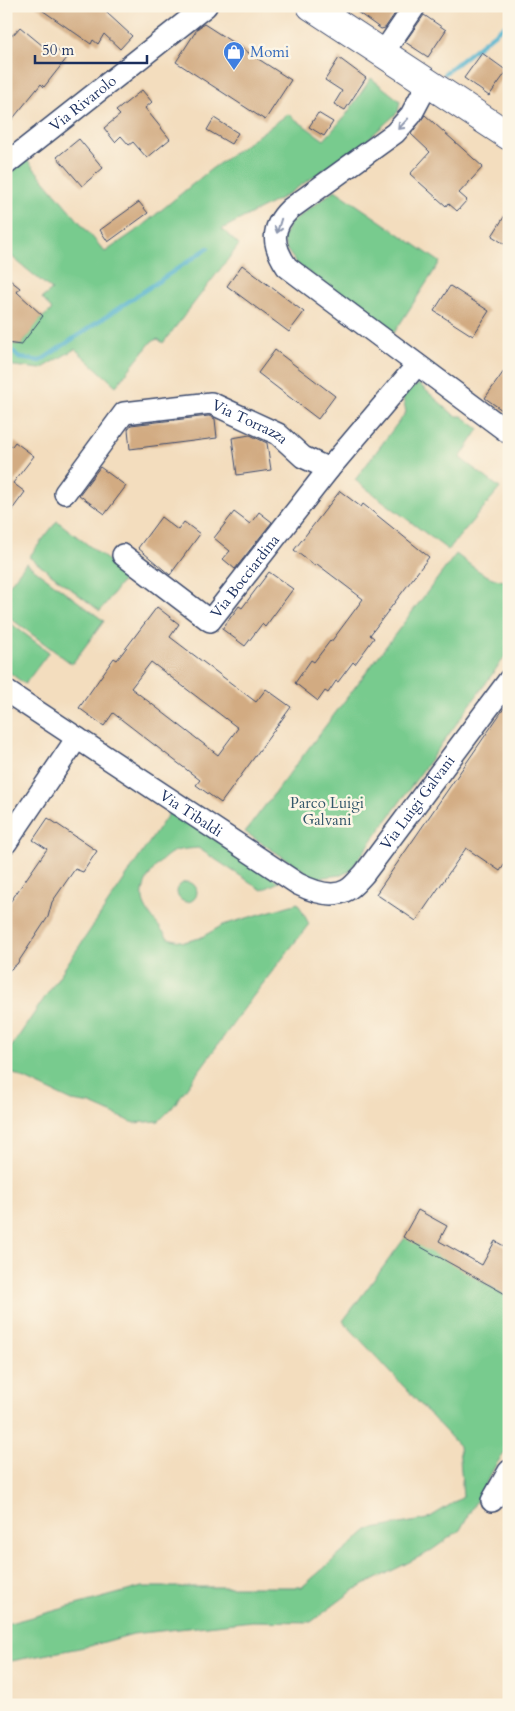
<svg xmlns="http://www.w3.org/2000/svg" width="515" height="1711" viewBox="0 0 515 1711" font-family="Cardo,serif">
	<rect width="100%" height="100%" fill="#fcf5e5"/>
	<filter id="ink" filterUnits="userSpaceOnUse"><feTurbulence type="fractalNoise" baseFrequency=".02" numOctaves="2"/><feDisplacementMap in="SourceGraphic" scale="10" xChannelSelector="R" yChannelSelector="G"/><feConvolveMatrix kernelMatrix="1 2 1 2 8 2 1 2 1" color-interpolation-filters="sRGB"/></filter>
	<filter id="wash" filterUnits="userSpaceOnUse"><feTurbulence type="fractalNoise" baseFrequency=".0096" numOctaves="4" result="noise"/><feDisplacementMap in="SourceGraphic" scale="20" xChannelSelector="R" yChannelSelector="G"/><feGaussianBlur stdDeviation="1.12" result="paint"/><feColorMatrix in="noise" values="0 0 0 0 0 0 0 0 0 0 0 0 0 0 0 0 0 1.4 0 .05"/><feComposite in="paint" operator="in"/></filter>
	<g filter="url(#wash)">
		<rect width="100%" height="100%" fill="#f3ddbe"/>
		<g fill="#78cb8e" stroke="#4a7d76">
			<polygon points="371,78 400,101 398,112 364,143 285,196 222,229 239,245 163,343 158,339 152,341 116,386 75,349 41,369 6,365 6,343 21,345 39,320 52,310 42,298 52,290 6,252 6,176 27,160 105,252 137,230 210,170 288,114 324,140 346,115"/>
			<polygon points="335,190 440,262 394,333 298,265 286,249 283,238 290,223"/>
			<polygon points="419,384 455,416 462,416 479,429 460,458 500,488 448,550 355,480 406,412 402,394"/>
			<polygon points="57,521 127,575 100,611 29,557"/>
			<path d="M456,554c16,12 32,27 53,27v70l-159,220 -9,4 -26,3 -70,-46z"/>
			<polygon points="26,563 104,621 72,664 6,615 6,589"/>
			<polygon points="6,620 49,652 25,684 6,670"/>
			<path d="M171,810l108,72 -17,8 -64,-42c-8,1 -20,1 -27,5 -15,10 -35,34 -26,53 5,11 16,22 23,32l16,4 16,-4 23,-13 75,-22 11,21 -58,75 -79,109 -13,13 -25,2 -43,-19 -19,-3 -66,-31v-15z"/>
			<circle cx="187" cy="892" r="10"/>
			<polygon points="407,1235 509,1298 509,1447 497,1463 460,1530 429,1552 354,1590 311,1622 252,1621 133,1634 90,1646 6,1662 6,1624 142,1587 302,1587 368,1530 427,1519 463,1497 459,1446 343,1321"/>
		</g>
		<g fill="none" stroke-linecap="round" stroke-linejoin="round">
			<g stroke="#4eb1cd" stroke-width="4.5">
				<polyline points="445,73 509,22"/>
				<polyline points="6,351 14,352 19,358 40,361 208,248"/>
			</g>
		</g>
		<g id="blocks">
			<g fill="#d2ab82" fill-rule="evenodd">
				<polygon points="36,6 111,6 107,13 132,36 120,49 104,34 98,44 93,40 91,44"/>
				<polygon points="349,6 400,6 385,28 381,29"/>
				<polygon points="424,15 446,30 428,57 405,42"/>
				<polygon points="204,24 291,80 265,120 176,62 198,28"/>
				<polygon points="20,27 43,46 47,42 67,58 44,87 41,84 6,127 6,30 13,35"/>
				<polygon points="482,53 507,71 489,96 464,78"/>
				<polygon points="339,58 366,78 345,110 334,104 342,91 325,80"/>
				<polygon points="142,90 152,102 145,108 170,139 147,158 133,142 129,145 121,136 115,142 104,128 120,115 116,111"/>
				<polygon points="318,113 333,122 324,136 309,127"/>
				<polygon points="425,115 483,167 459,193 467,200 457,211 448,203 446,206 410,174 430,152 411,134"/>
				<polygon points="214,118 238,133 231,144 207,130"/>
				<polygon points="79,139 103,168 82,186 57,157"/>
				<polygon points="139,202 148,213 108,242 100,230"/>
				<polygon points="509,209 509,247 492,236"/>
				<polygon points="242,265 304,312 289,332 227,286"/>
				<polygon points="6,277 20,288 17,292 43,316 21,345 6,343"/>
				<polygon points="450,286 489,311 473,336 434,311"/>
				<polygon points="275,350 335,396 318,419 258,373"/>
				<polygon points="509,364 509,415 485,398"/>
				<polygon points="209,416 215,419 217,438 130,449 128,429 131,425"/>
				<polygon points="250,435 267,443 271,470 237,475 232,438"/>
				<polygon points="6,441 12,446 15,442 34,456 13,483 25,492 6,518"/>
				<polygon points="100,467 126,486 105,514 79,495"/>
				<polygon points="340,491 361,507 363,504 429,557 370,635 374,638 355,664 353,662 338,682 336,681 328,693 325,691 318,701 295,683 311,660 314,662 330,641 331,642 363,599 317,564 315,566 294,550"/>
				<polygon points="234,512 250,524 259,512 272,522 235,569 223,559 230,551 214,538"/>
				<polygon points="161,517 178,530 184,522 200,534 170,575 138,548"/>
				<polygon points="269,572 293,589 265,627 262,624 245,646 222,629 239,606 242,608"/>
				<path d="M157,607l22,17 -9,13 86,65 10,-13 25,18 -70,96 -25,-18 4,-5 -87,-67 -9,13 -25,-18 35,-50 3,2zM151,662l87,66 -20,27 -87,-67z"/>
				<polygon points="509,701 509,858 500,871 466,848 416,921 376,894"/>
				<polygon points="48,818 97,851 83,872 75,869 52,902 48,917 17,964 6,973 6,908 47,849 33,840"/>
				<polygon points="418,1210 447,1226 439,1241 482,1265 495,1241 509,1249 509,1296 403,1237"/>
			</g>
		</g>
	</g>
	<g filter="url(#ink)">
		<use href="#blocks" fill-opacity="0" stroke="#3b496c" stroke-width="1"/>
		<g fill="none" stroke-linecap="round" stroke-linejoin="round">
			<g stroke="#3b496c" stroke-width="24">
				<g id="minor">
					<polyline points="383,53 415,6"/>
					<path d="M428,83l-17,32 -16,18 -105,76c-20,19 -18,36 -3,58l222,166"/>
					<path id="s1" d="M6,164l200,-158"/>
					<path id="s2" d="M65,493l59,-80 87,-10 67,31 25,23 26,12 88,-104"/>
					<path id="s3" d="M123,555l87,66 119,-152"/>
					<path id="s4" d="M6,691l292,193c14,7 34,15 49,6 6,-3 12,-11 17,-16l145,-194"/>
					<polyline points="6,843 77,738"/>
					<polyline points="492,1501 509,1471"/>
				</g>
			</g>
			<g stroke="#3b496c" stroke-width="30">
				<polyline id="major" points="311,6 509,136"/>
			</g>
			<use href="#minor" stroke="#fff" stroke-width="21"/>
			<use href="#major" stroke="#fff" stroke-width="28"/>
		</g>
		<defs><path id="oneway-shaft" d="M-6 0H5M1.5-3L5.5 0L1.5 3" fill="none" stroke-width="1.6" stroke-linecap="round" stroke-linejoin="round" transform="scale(1.25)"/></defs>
		<g stroke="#8d97ae">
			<use href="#oneway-shaft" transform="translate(403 124) rotate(133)"/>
			<use href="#oneway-shaft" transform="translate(279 226) rotate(107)"/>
		</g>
	</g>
	<defs>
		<g id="shop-pin" transform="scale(1.125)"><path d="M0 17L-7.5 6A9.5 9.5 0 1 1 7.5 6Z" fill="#3f7fe0" stroke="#fcf5e5"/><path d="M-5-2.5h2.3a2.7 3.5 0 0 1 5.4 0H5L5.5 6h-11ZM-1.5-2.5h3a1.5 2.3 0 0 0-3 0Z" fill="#fff"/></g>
	</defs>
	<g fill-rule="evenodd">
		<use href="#shop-pin" x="234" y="52"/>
	</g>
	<g text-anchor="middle" stroke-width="5" stroke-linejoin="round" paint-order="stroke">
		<g font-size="15" fill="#366cbe" stroke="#fcf5e5" text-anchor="start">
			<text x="250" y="57">Momi</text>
		</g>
		<g font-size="15" fill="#1b2f5e" stroke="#fcf5e5">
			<text dy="5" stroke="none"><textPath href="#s1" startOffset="98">Via Rivarolo</textPath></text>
			<text dy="5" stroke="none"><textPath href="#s2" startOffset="230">Via Torrazza</textPath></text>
			<text dy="5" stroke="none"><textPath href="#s3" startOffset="166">Via Bocciardina</textPath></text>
			<text dy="5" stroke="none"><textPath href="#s4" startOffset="514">Via Luigi Galvani</textPath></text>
			<text dy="5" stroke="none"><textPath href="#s4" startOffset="222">Via Tibaldi</textPath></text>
		</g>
		<g font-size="15" fill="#32566a" stroke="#fcf5e5">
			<text x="327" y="808">Parco Luigi<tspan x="327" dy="17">Galvani</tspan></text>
		</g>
	</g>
	<rect width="515" height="1711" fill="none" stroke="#fcf5e5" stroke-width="25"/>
	<path d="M35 55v8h112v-8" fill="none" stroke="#1b2f5e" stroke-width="2.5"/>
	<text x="42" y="55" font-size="15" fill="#1b2f5e" stroke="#fcf5e5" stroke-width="4" paint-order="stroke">50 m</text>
</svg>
